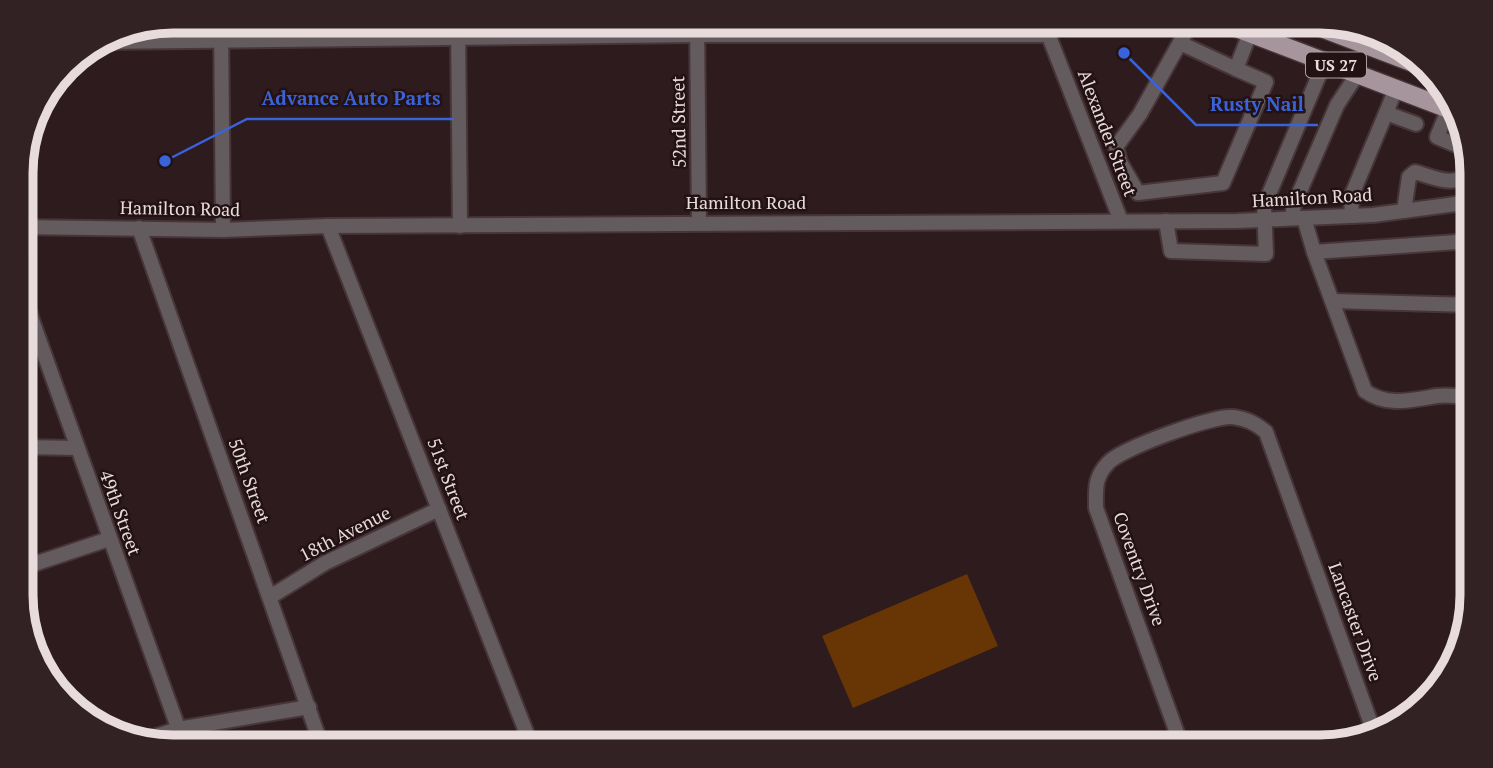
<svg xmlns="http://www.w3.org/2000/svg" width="1493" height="768" viewBox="0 0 1493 768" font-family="'PT Serif',serif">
	<rect width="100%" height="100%" fill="#2d1b1e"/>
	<polygon fill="#683504" points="967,574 998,646 853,708 822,636"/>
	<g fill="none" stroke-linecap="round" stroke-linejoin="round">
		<g stroke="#473639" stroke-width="18">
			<g id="minor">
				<polyline points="221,21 223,230"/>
				<polyline points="458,21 460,226"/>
				<polyline points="697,21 699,223"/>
				<polyline points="1043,21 1121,221"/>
				<polyline points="1192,21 1140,114 1116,147 1120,162 1138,193 1223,183 1266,82 1236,69 1250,33"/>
				<polyline points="100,42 697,35 1048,35"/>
				<polyline points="1180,43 1236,69"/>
				<polyline points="1396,88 1386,113 1416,124"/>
				<polyline points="1449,108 1437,137 1470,151"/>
				<path d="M1404,211l5,-34 6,-5c21,6 44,19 56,-6"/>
				<polyline points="1352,216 1351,197 1386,113"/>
				<polyline points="1292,218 1294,205 1337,105 1358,73"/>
				<polyline points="1304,218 1314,252 1471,241"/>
				<polyline points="1166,221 1171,251 1266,254 1264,206 1325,61"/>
				<polyline points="328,226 532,747"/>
				<polyline points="22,227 223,230 328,226 1237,221 1373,215 1471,202"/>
				<polyline points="139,228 322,747"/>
				<path d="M1314,252l51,139c22,16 47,9 72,5 11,-2 23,1 34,1"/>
				<polyline points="22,292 185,747"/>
				<polyline points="1332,301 1471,305"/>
				<polyline points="22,341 39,341"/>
				<polyline points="22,447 77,448"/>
				<polyline points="22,568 109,539"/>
				<polyline points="270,597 325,563 439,509"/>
				<polyline points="144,740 178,729 309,707"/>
				<path d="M1182,747l-86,-239c0,-19 -2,-30 12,-45 12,-14 105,-48 125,-46 14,2 22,6 33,15l108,300"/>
			</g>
		</g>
		<g stroke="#473639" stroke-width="21">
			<g id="major">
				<polyline points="1218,21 1454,111"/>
				<polyline points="1303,21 1419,65"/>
			</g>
		</g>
		<use href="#minor" stroke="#645b5f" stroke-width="14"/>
		<use href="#major" stroke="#a7959d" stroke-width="18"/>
	</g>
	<g text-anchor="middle" stroke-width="5" stroke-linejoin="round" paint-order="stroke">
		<rect fill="#231214" stroke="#ad9fa0" stroke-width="2" x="1306" y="52.5" width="60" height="25" rx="5"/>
		<g font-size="16" font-weight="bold" fill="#e8dbdc">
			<text x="1336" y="71">US 27</text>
		</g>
		<g font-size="18" fill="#e8dbdc" stroke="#231214">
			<text transform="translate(679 122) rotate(-91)" y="6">52nd Street</text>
			<text transform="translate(1107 133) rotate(69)" y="6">Alexander Street</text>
			<text transform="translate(1312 198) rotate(-3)" y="6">Hamilton Road</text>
			<text x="746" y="209">Hamilton Road</text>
			<text transform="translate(180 209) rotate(1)" y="6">Hamilton Road</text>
			<text transform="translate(448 479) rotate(69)" y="6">51st Street</text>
			<text transform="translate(249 481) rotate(70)" y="6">50th Street</text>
			<text transform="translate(120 513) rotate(70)" y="6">49th Street</text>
			<text transform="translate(345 534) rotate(-27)" y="6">18th Avenue</text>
			<text transform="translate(1139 569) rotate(70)" y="6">Coventry Drive</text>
			<text transform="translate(1355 622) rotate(70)" y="6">Lancaster Drive</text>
		</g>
	</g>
	<path d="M0 0H1493V768H0ZM173 33H1320A140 140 0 0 1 1460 173V595A140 140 0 0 1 1320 735H173A140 140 0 0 1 33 595V173A140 140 0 0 1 173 33Z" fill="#332224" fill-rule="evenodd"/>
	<path fill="none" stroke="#e8dbdc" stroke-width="9" d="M173 33H1320A140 140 0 0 1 1460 173V595A140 140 0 0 1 1320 735H173A140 140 0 0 1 33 595V173A140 140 0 0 1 173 33Z"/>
	<path fill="none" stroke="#3b63d9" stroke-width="2.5" d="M165 161L247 119H454M1124 53L1196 125H1318"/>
	<g fill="#3b63d9" stroke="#231214" stroke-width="2.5">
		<circle cx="165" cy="161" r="7"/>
		<circle cx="1124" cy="53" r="7"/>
	</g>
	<g font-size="19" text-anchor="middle" font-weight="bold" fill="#3b63d9" stroke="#231214" stroke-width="5" stroke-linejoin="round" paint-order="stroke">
		<text x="351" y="105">Advance Auto Parts</text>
		<text x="1257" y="111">Rusty Nail</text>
	</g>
</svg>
